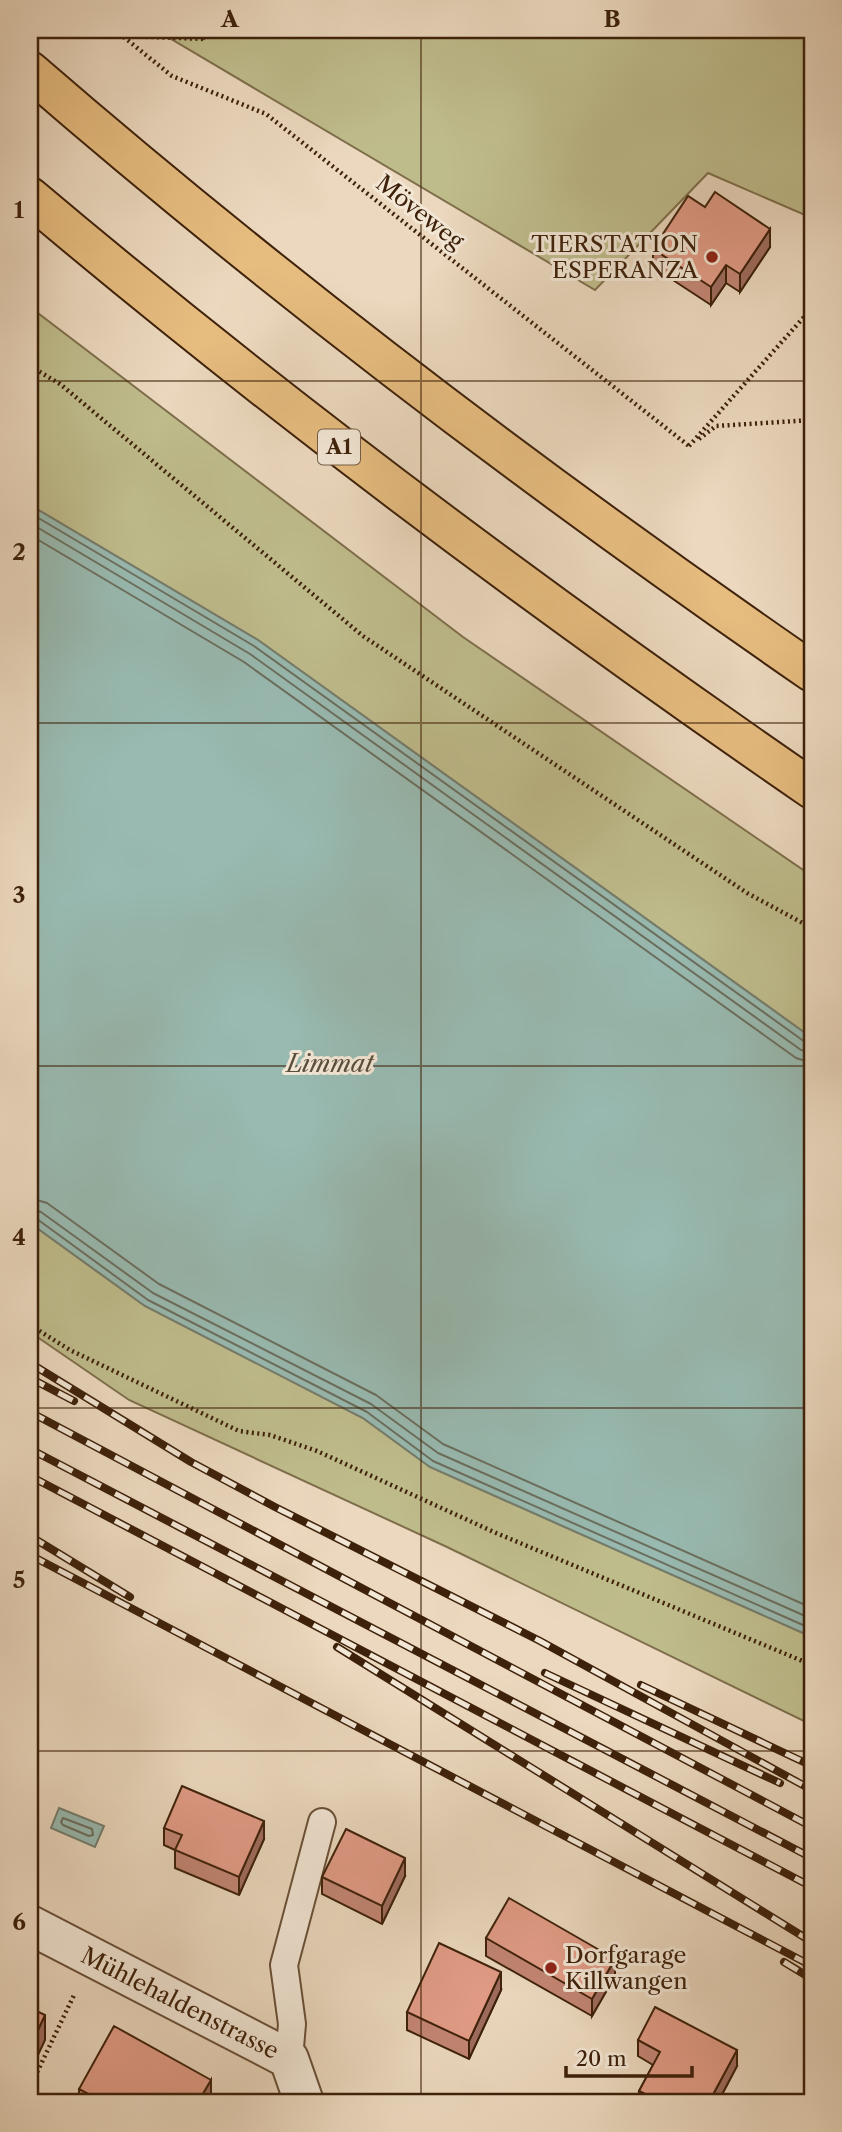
<svg xmlns="http://www.w3.org/2000/svg" width="842" height="2132" viewBox="0 0 842 2132" font-family="'Libre Caslon Text',serif">
	<rect width="100%" height="100%" fill="#ebd8be"/>
	<filter id="stains"><feTurbulence type="fractalNoise" baseFrequency=".00286" numOctaves="4"/><feColorMatrix values="0 0 0 0 .2 0 0 0 0 .09 0 0 0 0 .02 0 0 0 .5 -.17"/></filter>
	<radialGradient id="worn" r=".72"><stop offset=".6" stop-color="#630" stop-opacity="0"/><stop offset="1" stop-color="#630" stop-opacity=".3"/></radialGradient>
	<g fill="#bfbc8c" stroke="#7e6e4b" stroke-width="2">
		<polygon points="156,30 812,30 812,218 708,173 595,290"/>
		<polygon points="30,307 463,637 812,876 812,1038 258,640 30,505"/>
		<polygon points="30,1223 145,1306 363,1418 430,1467 812,1637 812,1725 447,1547 129,1400 30,1332"/>
	</g>
	<g fill="#98bab1" stroke="#747d6e" stroke-width="2">
		<polygon points="30,505 258,640 812,1038 812,1637 430,1467 363,1418 145,1306 30,1223"/>
		<polygon points="59,1808 104,1826 95,1847 51,1828"/>
	</g>
	<g fill="none" stroke-linecap="round" stroke-linejoin="round">
		<g stroke="#6b6e5e" stroke-width="2">
			<polyline points="30,513 254,646 805,1042 812,1043"/>
			<polyline points="30,523 250,654 801,1050 812,1052"/>
			<polyline points="30,535 244,662 796,1058 812,1063"/>
			<polyline points="30,1198 47,1203 159,1284 376,1395 443,1444 812,1608"/>
			<polyline points="30,1209 41,1212 153,1293 371,1404 438,1453 812,1619"/>
			<polyline points="30,1218 37,1219 148,1300 367,1412 433,1461 812,1629"/>
			<polygon points="63,1818 92,1829 93,1835 89,1836 63,1825 61,1822"/>
		</g>
		<g stroke="#694f37" stroke-width="30">
			<polyline id="service" points="289,2059 292,2024 284,1965 322,1822"/>
		</g>
		<g stroke="#694f37" stroke-width="42">
			<polyline id="minor" points="30,1925 289,2059 304,2102"/>
		</g>
		<g stroke="#3e210a" stroke-width="42">
			<g id="motorway">
				<path d="M30,71c248,215 511,414 782,601"/>
				<path d="M30,197c250,211 512,406 782,592"/>
			</g>
		</g>
		<g stroke="#3e210a" stroke-width="4.5" stroke-dasharray="2 3.5" stroke-linecap="butt">
			<polyline points="115,30 172,76 266,114 689,446"/>
			<polyline points="124,36 206,39 198,30"/>
			<polyline points="30,366 60,384 363,636 747,893 812,928"/>
			<polyline points="699,439 716,426 812,420"/>
			<polyline points="689,446 812,308"/>
			<polyline points="30,1325 70,1350 239,1431 270,1435 317,1451 496,1533 812,1665"/>
			<polyline points="30,2087 75,1993"/>
		</g>
		<use href="#service" stroke="#f2e6d5" stroke-width="26"/>
		<use href="#minor" stroke="#f2e6d5" stroke-width="38"/>
		<use href="#motorway" stroke="#e6bc7f" stroke-width="38"/>
		<g stroke="#3e210a" stroke-width="8">
			<g id="rail">
				<polyline points="30,1363 191,1462 275,1507 540,1641 812,1790"/>
				<polyline points="30,1378 74,1401"/>
				<polyline points="30,1412 812,1827"/>
				<polyline points="30,1449 812,1858"/>
				<polyline points="30,1476 812,1887"/>
				<polyline points="30,1536 130,1597"/>
				<polyline points="30,1555 812,1966"/>
				<polyline points="337,1647 812,1942"/>
				<polyline points="545,1673 780,1783"/>
				<polyline points="641,1685 812,1766"/>
				<polyline points="784,1962 812,1979"/>
			</g>
		</g>
		<use href="#rail" stroke="#f2e6d5" stroke-width="5" stroke-dasharray="16" stroke-linecap="butt"/>
	</g>
	<g fill="#c28573" stroke="#3e210a" stroke-width="2">
		<polygon points="705,207 770,247 740,292 726,283 711,305 653,267 653,249"/>
		<polygon points="164,1828 264,1839 239,1895 175,1868 175,1850 164,1845"/>
		<polygon points="405,1876 382,1924 322,1894 322,1877"/>
		<polygon points="486,1938 615,1976 592,2016 486,1956"/>
		<polygon points="501,1990 469,2059 407,2030 407,2012"/>
		<polygon points="638,2040 737,2066 718,2102 639,2102 639,2091 653,2065 638,2056"/>
		<polygon points="79,2089 211,2102 79,2102"/>
	</g>
	<g fill="#9e6c5e" stroke="#3e210a" stroke-width="2">
		<polygon points="770,229 770,247 740,292 740,274"/>
		<polygon points="726,265 726,283 711,305 711,287"/>
		<polygon points="264,1821 264,1839 239,1895 239,1877"/>
		<polygon points="405,1858 405,1876 382,1924 382,1906"/>
		<polygon points="615,1959 615,1976 592,2016 592,1999"/>
		<polygon points="501,1972 501,1990 469,2059 469,2041"/>
		<polygon points="45,2015 45,2040 30,2072 30,2047"/>
		<polygon points="737,2050 737,2066 718,2102 709,2102"/>
		<polygon points="211,2080 211,2102 198,2102"/>
	</g>
	<g fill="#e19b86" stroke="#3e210a" stroke-width="2">
		<polygon points="715,192 770,229 740,274 726,265 711,287 653,249 688,196 705,207"/>
		<polygon points="182,1786 264,1821 239,1877 175,1850 182,1835 164,1828"/>
		<polygon points="346,1829 405,1858 382,1906 322,1877"/>
		<polygon points="509,1898 615,1959 592,1999 486,1938"/>
		<polygon points="439,1943 501,1972 469,2041 407,2012"/>
		<polygon points="655,2007 737,2050 709,2102 661,2102 639,2091 660,2052 638,2040"/>
		<polygon points="30,2008 45,2015 30,2047"/>
		<polygon points="114,2026 211,2080 198,2102 103,2102 79,2089"/>
	</g>
	<path fill="none" stroke="#3e210a" stroke-width="2" stroke-opacity="0.55" d="M421,30v2072M30,381h782M30,723h782M30,1066h782M30,1408h782M30,1751h782"/>
	<g fill="#8f2418" stroke="#f2e6d5" stroke-width="2.5">
		<circle cx="712" cy="257" r="7"/>
		<circle cx="551" cy="1968" r="7"/>
	</g>
	<g text-anchor="middle" stroke-width="6" stroke-linejoin="round" paint-order="stroke">
		<rect fill="#f2e6d5" stroke="#745c47" stroke-width="2" x="318" y="429.5" width="42" height="35" rx="5"/>
		<g font-size="21" font-weight="bold" fill="#3e210a">
			<text x="339" y="454">A1</text>
		</g>
		<g font-size="23" fill="#3e210a" stroke="#f2e6d5">
			<text transform="translate(420 212) rotate(38)" y="8">Möveweg</text>
			<text transform="translate(180 2003) rotate(27)" y="8">Mühlehaldenstrasse</text>
		</g>
		<g font-size="23" fill="#3e210a" stroke="#f2e6d5" text-anchor="end">
			<text x="698" y="252">TIERSTATION<tspan x="698" dy="26">ESPERANZA</tspan></text>
			<text x="565" y="1963" text-anchor="start">Dorfgarage<tspan x="565" dy="26">Killwangen</tspan></text>
		</g>
		<g font-size="24" font-style="italic" fill="#594f3c" stroke="#f2e6d5">
			<text x="330" y="1072">Limmat</text>
		</g>
	</g>
	<rect width="842" height="2132" fill="none" stroke="#ebd8be" stroke-width="77"/>
	<path d="M566 2066v10h126v-10" fill="none" stroke="#3e210a" stroke-width="3.5"/>
	<text x="576" y="2066" font-size="21" fill="#3e210a" stroke="#f2e6d5" stroke-width="5" paint-order="stroke">20 m</text>
	<rect x="38" y="38" width="766" height="2056" fill="none" stroke="#3e210a" stroke-width="2.5"/>
	<g font-size="23" text-anchor="middle" font-weight="bold" fill="#3e210a">
		<text x="230" y="27">A</text>
		<text x="612" y="27">B</text>
		<text x="19" y="218">1</text>
		<text x="19" y="560">2</text>
		<text x="19" y="903">3</text>
		<text x="19" y="1245">4</text>
		<text x="19" y="1588">5</text>
		<text x="19" y="1930">6</text>
	</g>
	<rect width="100%" height="100%" filter="url(#stains)"/>
	<rect width="100%" height="100%" fill="url(#worn)"/>
</svg>
